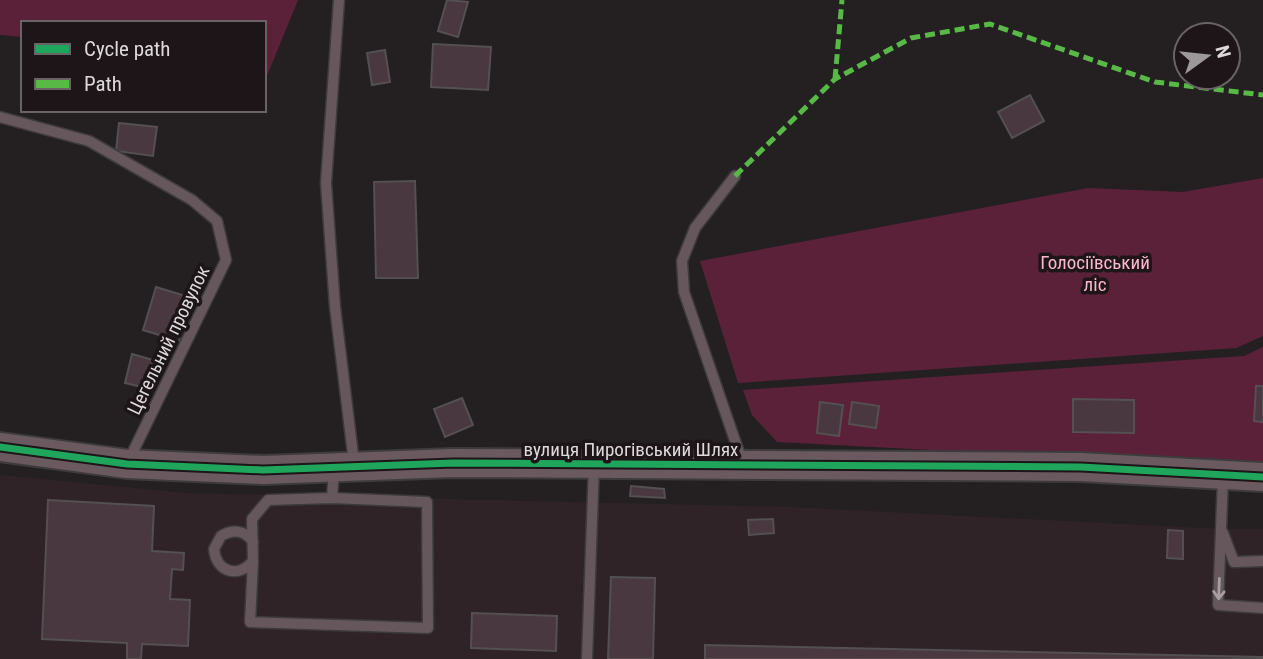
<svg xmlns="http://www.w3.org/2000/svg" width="1263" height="659" viewBox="0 0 1263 659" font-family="'Roboto Condensed',sans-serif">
	<rect width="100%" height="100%" fill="#242022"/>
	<polygon fill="#302327" points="0,475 186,493 789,507 1221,529 1263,529 1263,659 0,659"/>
	<g fill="#5b2139">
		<polygon points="0,0 298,0 264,83 264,23 23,23 23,37 0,35"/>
		<polygon points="1263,178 1263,336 1236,348 738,383 700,261 1088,188 1183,192"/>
		<polygon points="1263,347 1263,467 777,442 752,415 743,390 1244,356"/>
	</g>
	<g fill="#49383f" stroke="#545052" stroke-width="2">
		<polygon points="447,0 468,2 458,37 438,31"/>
		<polygon points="433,44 491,47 488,90 431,87"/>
		<polygon points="385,50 390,82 372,85 367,53"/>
		<polygon points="1030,95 1044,121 1012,138 998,112"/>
		<polygon points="119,123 157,127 153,156 116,151"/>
		<polygon points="415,181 418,278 376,278 374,182"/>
		<polygon points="156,287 192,298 179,341 143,330"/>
		<polygon points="132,354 153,360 146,388 125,383"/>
		<polygon points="1256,386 1263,386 1263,422 1254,421"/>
		<polygon points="462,398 473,425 445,437 434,409"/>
		<polygon points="1073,399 1134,400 1134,433 1073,432"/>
		<polygon points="820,402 843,405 839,436 817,433"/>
		<polygon points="852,402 879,406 876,428 849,424"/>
		<polygon points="631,486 664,489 665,498 630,496"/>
		<polygon points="48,500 154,506 152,551 184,553 183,570 172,569 170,599 190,600 188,646 142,644 141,659 127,659 127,643 42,639"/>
		<polygon points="773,519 774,533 749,535 748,520"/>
		<polygon points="1168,530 1183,531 1183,559 1167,558"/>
		<polygon points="611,577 655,578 653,659 608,659"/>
		<polygon points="472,613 557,616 556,651 471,648"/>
		<polygon points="705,645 1263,657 1263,659 705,659"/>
	</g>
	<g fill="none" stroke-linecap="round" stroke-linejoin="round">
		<g stroke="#3d3b3c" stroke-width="13">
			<g id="lane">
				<polyline points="339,0 326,183 335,307 354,463"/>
				<polyline points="0,117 89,141 192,200 217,221 226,260 129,460"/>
				<polyline points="735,176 695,228 682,261 684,292 742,461"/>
				<polyline points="1223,478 1218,605 1263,608"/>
				<polyline points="332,498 334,470"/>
				<polyline points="1223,533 1234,562 1263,561"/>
				<path d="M253,542c-8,-12 -20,-13 -32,-6l-7,13c2,23 24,30 39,12l-1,-42 16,-19 64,-2 95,4 1,126 -178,-6 3,-61"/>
				<polyline points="587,659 594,465"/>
			</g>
		</g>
		<g stroke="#3d3b3c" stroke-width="32">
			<polyline id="secondary" points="0,447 127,464 263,470 453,463 1081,467 1263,477"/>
		</g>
		<use href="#lane" stroke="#66575d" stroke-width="10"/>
		<use href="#secondary" stroke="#6a595f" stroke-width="28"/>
		<g stroke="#58b947" stroke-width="5" stroke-dasharray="10 5" stroke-linecap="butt">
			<polyline points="835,79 842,0"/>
			<polyline points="735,176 835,79 911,38 990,24 1155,82 1263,95"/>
		</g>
		<g stroke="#1d1518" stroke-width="11">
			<polyline id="cycleway" points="0,447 127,464 263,470 453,463 1081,467 1263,477"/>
		</g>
		<use href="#cycleway" stroke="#20a55d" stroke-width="7"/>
	</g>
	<defs><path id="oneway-shaft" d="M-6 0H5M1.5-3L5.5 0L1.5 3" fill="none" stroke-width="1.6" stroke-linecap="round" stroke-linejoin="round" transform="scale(1.75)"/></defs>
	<use stroke="#a89ea2" href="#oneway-shaft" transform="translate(1219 589) rotate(92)"/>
	<g text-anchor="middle" stroke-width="7" stroke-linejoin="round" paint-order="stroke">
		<g font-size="19" fill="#fcb6cd" stroke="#1d1518">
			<text x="1095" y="269">Голосіївський<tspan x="1095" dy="22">ліс</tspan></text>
		</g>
		<g font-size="19" fill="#ded9da" stroke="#1d1518">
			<text transform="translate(168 340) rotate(-64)" y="7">Цегельний провулок</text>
			<text x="631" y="456">вулиця Пирогівський Шлях</text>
		</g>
	</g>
	<rect x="21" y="21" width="245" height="91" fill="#1d1518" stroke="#6a6366" stroke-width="2"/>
	<rect x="35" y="44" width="35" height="10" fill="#20a55d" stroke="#6a6366" stroke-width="2"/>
	<text x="84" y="56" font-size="21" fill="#ded9da">Cycle path</text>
	<rect x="35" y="79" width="35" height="10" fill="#58b947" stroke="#6a6366" stroke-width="2"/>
	<text x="84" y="91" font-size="21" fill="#ded9da">Path</text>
	<g transform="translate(1207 56) rotate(75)"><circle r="33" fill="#1d1518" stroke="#6a6366" stroke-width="2"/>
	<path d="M0-5L12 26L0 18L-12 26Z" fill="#9d989a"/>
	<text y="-10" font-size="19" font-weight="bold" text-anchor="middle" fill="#ded9da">N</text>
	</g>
</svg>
